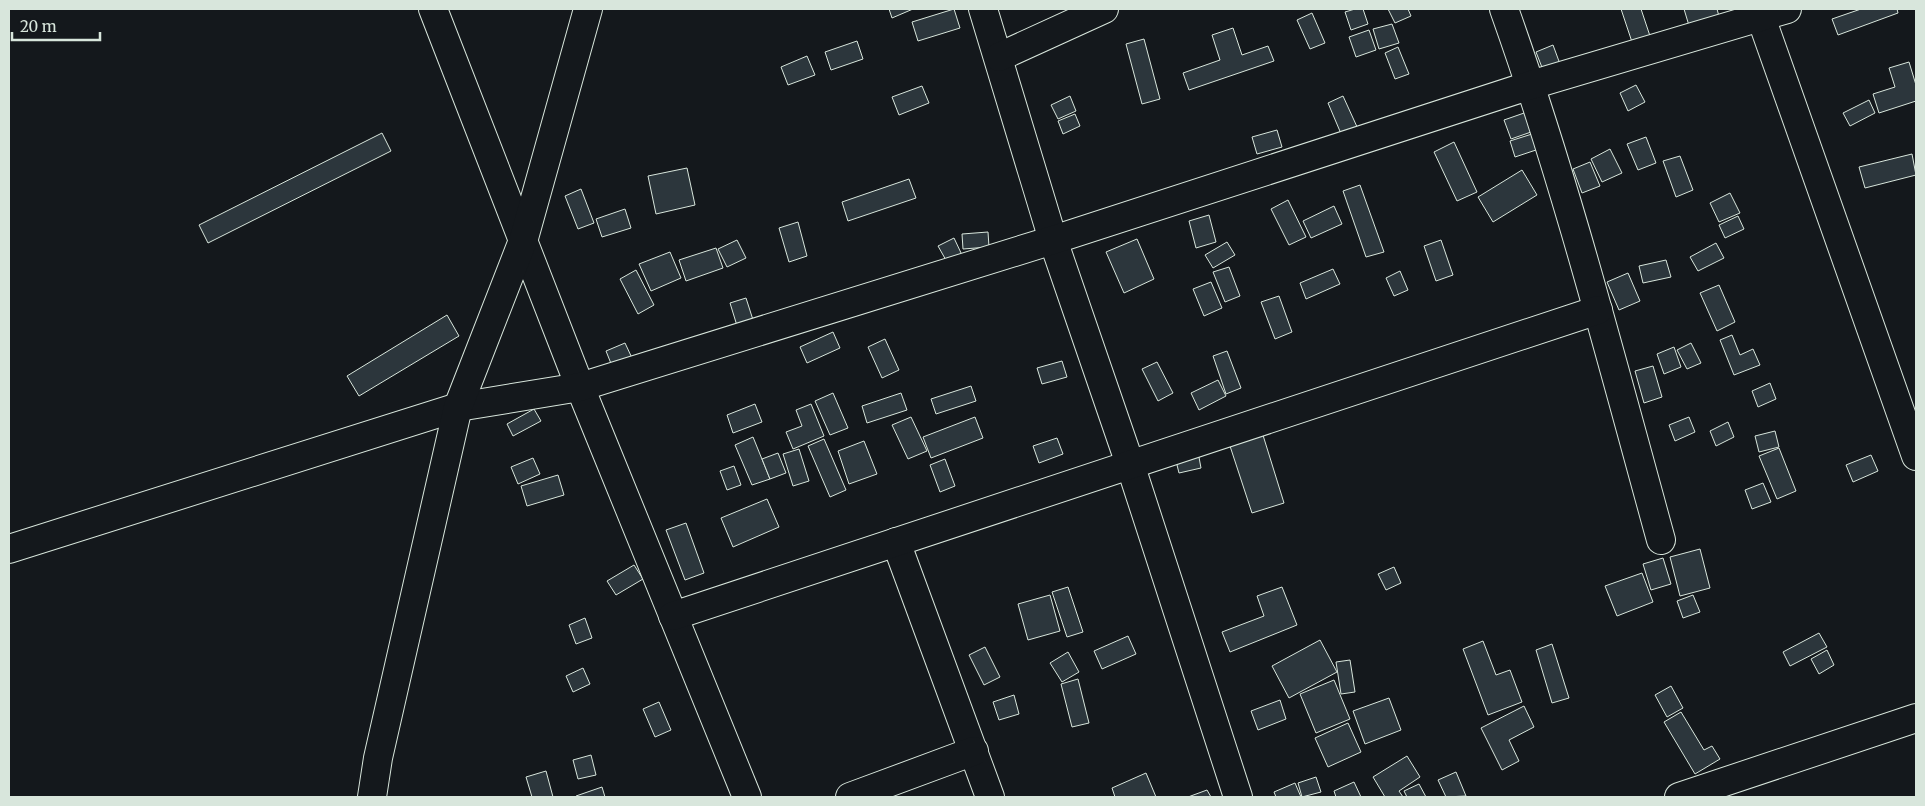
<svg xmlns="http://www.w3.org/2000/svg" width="1925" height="806" viewBox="0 0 1925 806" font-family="Merriweather,serif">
	<rect width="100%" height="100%" fill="#14181c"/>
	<g fill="#2c363c" stroke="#d8e6dc">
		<polygon points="889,9 913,9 892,18"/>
		<polygon points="954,9 960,28 918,41 912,22"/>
		<polygon points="1355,9 1363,9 1368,24 1351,30 1345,12"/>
		<polygon points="1388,9 1408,9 1411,16 1395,23"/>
		<polygon points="1621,9 1641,9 1650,36 1632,42"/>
		<polygon points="1684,9 1717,9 1720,20 1690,29"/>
		<polygon points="1861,9 1897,9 1898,13 1838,35 1832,19"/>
		<polygon points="1312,13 1325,43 1310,49 1297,20"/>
		<polygon points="1392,24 1399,43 1379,49 1373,29"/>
		<polygon points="1233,28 1242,55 1268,46 1274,61 1189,90 1183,73 1220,60 1212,35"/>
		<polygon points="1369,30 1376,50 1356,57 1349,37"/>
		<polygon points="1144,39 1160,99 1142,104 1126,44"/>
		<polygon points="857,41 863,59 831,70 825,52"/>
		<polygon points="1553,45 1560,64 1543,70 1536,52"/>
		<polygon points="1398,47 1409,74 1395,79 1385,53"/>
		<polygon points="807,56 815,75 788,85 781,67"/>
		<polygon points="1909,62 1916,85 1916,101 1879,113 1873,94 1895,87 1889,68"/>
		<polygon points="1636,85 1645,102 1628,111 1620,93"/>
		<polygon points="922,86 929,103 899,115 892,97"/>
		<polygon points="1070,96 1076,111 1058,119 1051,105"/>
		<polygon points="1343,96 1358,129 1342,136 1328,103"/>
		<polygon points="1869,100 1875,113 1850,126 1843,113"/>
		<polygon points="1527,112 1534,131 1511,139 1504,120"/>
		<polygon points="1075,114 1080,126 1063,134 1058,121"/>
		<polygon points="1277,130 1282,147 1257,154 1252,137"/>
		<polygon points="382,133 391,151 208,243 199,225"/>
		<polygon points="1532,134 1536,150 1515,157 1510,141"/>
		<polygon points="1646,137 1656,163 1638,170 1627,144"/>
		<polygon points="1454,142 1477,192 1457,201 1434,152"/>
		<polygon points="1610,149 1622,173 1602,182 1591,159"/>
		<polygon points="1912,154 1916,175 1865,188 1859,167"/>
		<polygon points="1680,156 1693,190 1676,197 1663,161"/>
		<polygon points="1590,162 1600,186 1582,193 1573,169"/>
		<polygon points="687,168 695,205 656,214 648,176"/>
		<polygon points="1522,170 1537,195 1493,222 1478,197"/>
		<polygon points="909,179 916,198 848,221 842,202"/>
		<polygon points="1360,185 1384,252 1366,257 1343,191"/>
		<polygon points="581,189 594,223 578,229 565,196"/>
		<polygon points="1730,193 1740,213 1719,222 1710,203"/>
		<polygon points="1288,200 1306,237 1289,245 1271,209"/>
		<polygon points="1334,206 1342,224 1311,238 1303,221"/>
		<polygon points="625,209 631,228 602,237 596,219"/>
		<polygon points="1209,215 1216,242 1196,248 1189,221"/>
		<polygon points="1738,216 1744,229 1725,238 1719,225"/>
		<polygon points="798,222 807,256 789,262 779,228"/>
		<polygon points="988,232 989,247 963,249 962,234"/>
		<polygon points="954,238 962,255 947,262 938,246"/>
		<polygon points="1137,239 1154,279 1124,293 1106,252"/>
		<polygon points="737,240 746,258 727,267 718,249"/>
		<polygon points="1441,240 1453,275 1436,281 1424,246"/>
		<polygon points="1227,242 1235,255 1213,268 1205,255"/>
		<polygon points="1716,243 1724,258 1698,271 1690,257"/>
		<polygon points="716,248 723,268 686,281 679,260"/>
		<polygon points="670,252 681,278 651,291 639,264"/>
		<polygon points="1666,260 1671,277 1643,283 1639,266"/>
		<polygon points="1229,267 1240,296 1225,302 1213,272"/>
		<polygon points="1333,269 1340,284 1306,299 1300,283"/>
		<polygon points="636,270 654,305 638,314 620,279"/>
		<polygon points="1400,271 1408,290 1394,296 1386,278"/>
		<polygon points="1628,273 1640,301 1619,310 1607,282"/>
		<polygon points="1211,282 1222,308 1204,316 1193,289"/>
		<polygon points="1719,285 1735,322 1717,331 1700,293"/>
		<polygon points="1279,296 1292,332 1275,339 1261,302"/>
		<polygon points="746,298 754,323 738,329 730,303"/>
		<polygon points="447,315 459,336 359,396 347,376"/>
		<polygon points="833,332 840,348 807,363 800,347"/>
		<polygon points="1732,335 1740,355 1753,349 1760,365 1734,375 1720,340"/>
		<polygon points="885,339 899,370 882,378 868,347"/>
		<polygon points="625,343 632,358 612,366 606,351"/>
		<polygon points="1691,343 1701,363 1687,369 1677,350"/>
		<polygon points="1674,347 1681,367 1664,374 1657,354"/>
		<polygon points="1227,351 1241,388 1226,394 1213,356"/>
		<polygon points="1062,361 1067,377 1042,384 1037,368"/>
		<polygon points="1157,362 1173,393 1158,401 1142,369"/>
		<polygon points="1653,366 1662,397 1644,403 1635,371"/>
		<polygon points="1218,380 1226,396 1199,410 1191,393"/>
		<polygon points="1770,383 1776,399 1758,407 1752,391"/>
		<polygon points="971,386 976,401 936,414 931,399"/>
		<polygon points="833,393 848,428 830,435 815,401"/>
		<polygon points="901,393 907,410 867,423 862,406"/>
		<polygon points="755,404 762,422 733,433 727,415"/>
		<polygon points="811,404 824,436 793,449 786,432 802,426 796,410"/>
		<polygon points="534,409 541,421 513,436 507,424"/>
		<polygon points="911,417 927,451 908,459 892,425"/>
		<polygon points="975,417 983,438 931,458 923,437"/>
		<polygon points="1689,417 1695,432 1675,441 1669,425"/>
		<polygon points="1728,422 1734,437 1716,446 1710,431"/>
		<polygon points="1775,431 1779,447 1759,452 1755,436"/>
		<polygon points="1262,432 1284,503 1252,513 1229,443"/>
		<polygon points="753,437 770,479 752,485 735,445"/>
		<polygon points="1057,438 1063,454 1039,463 1033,446"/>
		<polygon points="824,439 846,490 830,497 808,446"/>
		<polygon points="864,441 877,474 849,484 838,451"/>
		<polygon points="1779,448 1796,491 1777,499 1759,456"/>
		<polygon points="799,449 809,481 793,486 783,454"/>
		<polygon points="1198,452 1201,468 1179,473 1175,457"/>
		<polygon points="778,453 786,473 770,479 762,459"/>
		<polygon points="1871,455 1878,471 1853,482 1846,465"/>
		<polygon points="533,458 540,474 518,484 511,467"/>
		<polygon points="945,459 955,486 940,492 930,465"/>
		<polygon points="734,466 741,485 727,490 720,471"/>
		<polygon points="558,475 564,495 527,506 521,486"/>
		<polygon points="1763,483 1771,502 1752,509 1745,490"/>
		<polygon points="767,499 779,527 733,547 721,518"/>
		<polygon points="686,523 704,573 685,580 666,530"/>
		<polygon points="1700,549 1710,588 1680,596 1670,557"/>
		<polygon points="1663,558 1671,584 1651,590 1643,564"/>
		<polygon points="634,565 643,579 616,595 607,581"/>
		<polygon points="1394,567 1401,583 1386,590 1378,574"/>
		<polygon points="1642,573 1653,602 1617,616 1605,586"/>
		<polygon points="1068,587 1083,632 1067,637 1052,592"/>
		<polygon points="1282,587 1297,625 1230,652 1222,632 1264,616 1257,596"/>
		<polygon points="1050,595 1060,631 1028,640 1018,604"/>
		<polygon points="1693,595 1700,612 1683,618 1677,601"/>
		<polygon points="585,618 592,638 576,644 569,625"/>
		<polygon points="1819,633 1827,647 1790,666 1783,652"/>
		<polygon points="1128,636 1136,654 1102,669 1094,651"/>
		<polygon points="1320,640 1337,672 1289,698 1272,666"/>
		<polygon points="1483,641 1496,675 1510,670 1522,702 1488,715 1463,649"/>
		<polygon points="1552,644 1569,698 1552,703 1536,650"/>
		<polygon points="985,647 1000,677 984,685 969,655"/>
		<polygon points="1827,650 1834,665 1819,674 1811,659"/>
		<polygon points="1068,652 1079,672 1062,682 1050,663"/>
		<polygon points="1350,660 1355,692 1341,694 1336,662"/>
		<polygon points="583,668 590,684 573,692 566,676"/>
		<polygon points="1078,679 1089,723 1072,727 1061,684"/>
		<polygon points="1334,680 1350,719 1316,733 1300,694"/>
		<polygon points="1671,686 1683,708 1667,717 1655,695"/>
		<polygon points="1014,695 1019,714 999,720 993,702"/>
		<polygon points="1389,698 1401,730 1365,744 1353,711"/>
		<polygon points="1280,700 1286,719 1258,730 1251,711"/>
		<polygon points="659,702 671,730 655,737 643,709"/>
		<polygon points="1524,706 1534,727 1509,740 1519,761 1502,770 1481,728"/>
		<polygon points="1681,712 1704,750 1712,746 1720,759 1695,774 1664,722"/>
		<polygon points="1348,723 1361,752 1328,767 1315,738"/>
		<polygon points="591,755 596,775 578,779 573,760"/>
		<polygon points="1407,756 1420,777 1399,791 1403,797 1385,797 1373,777"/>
		<polygon points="546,771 553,797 532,797 526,777"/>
		<polygon points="1456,772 1466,796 1446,797 1438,780"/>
		<polygon points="1146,773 1156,797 1115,797 1112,788"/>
		<polygon points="1316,777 1321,792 1302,797 1298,783"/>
		<polygon points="1354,782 1361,797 1336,797 1334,791"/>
		<polygon points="1295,783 1301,797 1276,797 1274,792"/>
		<polygon points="1419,784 1426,797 1407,797 1404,791"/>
		<polygon points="602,787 605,797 576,797 576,796"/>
		<polygon points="1207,790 1211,797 1188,797"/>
	</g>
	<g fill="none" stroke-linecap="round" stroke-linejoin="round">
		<g stroke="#d8e6dc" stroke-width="30">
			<g id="minor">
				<polyline points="433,9 580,387 747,797"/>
				<polyline points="983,9 1053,240 1130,464 1238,797"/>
				<path d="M1504,9c62,174 108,353 157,531"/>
				<polyline points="1758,9 1916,456"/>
				<polyline points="999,57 1104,9"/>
				<polyline points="896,542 990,797"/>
				<polyline points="9,549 458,407 580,387 1053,240 1531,85 1787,9"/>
				<polyline points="673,616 1598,310"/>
				<polyline points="372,797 378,758 458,407 524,238 588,9"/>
				<polyline points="850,797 974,751"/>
				<polyline points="1679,797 1916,718"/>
			</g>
		</g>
		<use href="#minor" stroke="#14181c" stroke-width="28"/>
	</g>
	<rect width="1925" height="806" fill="none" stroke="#d8e6dc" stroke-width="20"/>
	<path d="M12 32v8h88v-8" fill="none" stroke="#d8e6dc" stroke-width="2.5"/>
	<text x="20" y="32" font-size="15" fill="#d8e6dc" stroke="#14181c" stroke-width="4" paint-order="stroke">20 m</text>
</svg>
